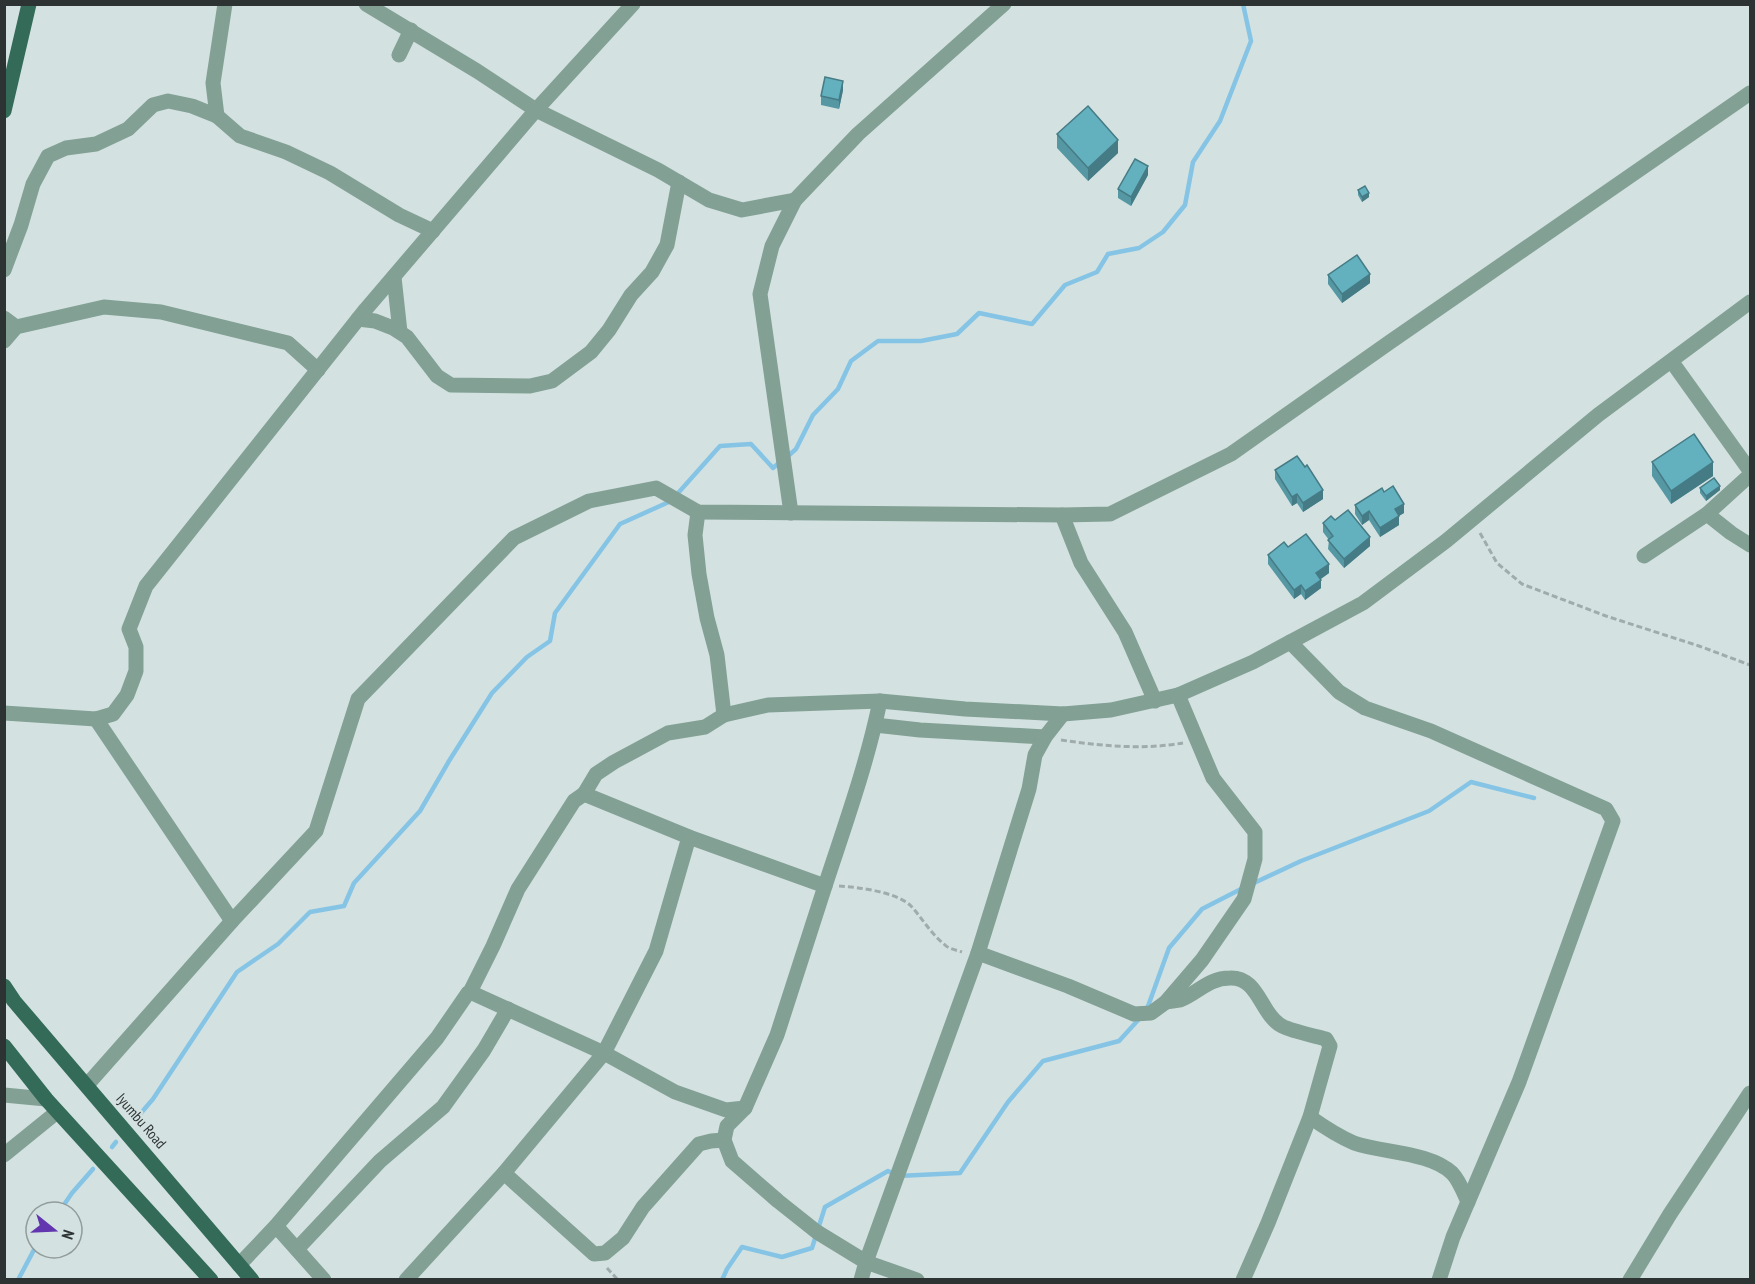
<svg xmlns="http://www.w3.org/2000/svg" width="1755" height="1284" viewBox="0 0 1755 1284" font-family="'PT Sans Narrow',sans-serif">
	<rect width="100%" height="100%" fill="#d3e2e1"/>
	<g fill="none" stroke-linecap="round" stroke-linejoin="round">
		<g stroke="#86c4e5" stroke-width="4.5">
			<polyline points="787,457 796,449 813,415 838,389 851,361 878,341 921,341 957,334 979,313 1032,324 1065,285 1097,272 1108,254 1139,248 1163,232 1185,205 1193,162 1220,121 1251,41 1243,4"/>
			<polyline points="1254,883 1301,861 1429,811 1471,782 1534,798"/>
			<polyline points="1147,1009 1169,948 1202,909 1243,888"/>
			<polyline points="135,1120 153,1099 237,972 278,944 310,912 344,906 354,883 420,811 449,761 492,693 527,657 550,641 555,613 620,524 671,501 720,446 751,444 773,468 780,462"/>
			<polyline points="112,1147 116,1142"/>
			<polyline points="59,1212 72,1193 93,1169"/>
			<polyline points="18,1280 36,1246"/>
			<polyline points="722,1280 727,1269 742,1247 782,1257 812,1248 825,1207 888,1171 898,1176 960,1173 1008,1102 1043,1061 1119,1041 1140,1018"/>
		</g>
		<g stroke="#a0acac" stroke-width="3" stroke-dasharray="6 3" stroke-linecap="butt">
			<polyline points="1480,533 1497,563 1522,584 1606,616 1699,646 1750,665"/>
			<path d="M1061,740c40,6 82,10 122,3"/>
			<path d="M839,886c19,1 58,6 72,20 11,12 20,28 34,39 4,4 11,5 17,7"/>
			<polyline points="607,1268 618,1280"/>
		</g>
		<g stroke="#83a095" stroke-width="15">
			<polyline points="225,4 213,83 217,116 240,136 286,152 330,173 399,215 433,231"/>
			<polyline points="366,4 477,71 536,110 658,170 709,200 742,210 795,200"/>
			<polyline points="399,55 411,30"/>
			<polyline points="4,270 21,225 33,184 48,156 66,148 96,144 128,129 153,105 168,101 192,106 217,116"/>
			<polyline points="394,277 400,332"/>
			<polyline points="4,318 16,327"/>
			<polyline points="358,319 375,321 393,328 407,337 437,376 451,385 530,386 552,381 591,352 609,330 631,295 652,272 667,245 679,182"/>
			<polyline points="4,341 16,327 104,307 161,312 288,343 318,370"/>
			<polyline points="1672,362 1750,471"/>
			<polyline points="698,512 695,535 699,574 707,618 717,655 724,715"/>
			<polyline points="791,513 760,294 772,246 795,200 858,134 1004,4"/>
			<polyline points="1707,514 1731,533 1750,545"/>
			<polyline points="1062,515 1081,563 1125,632 1155,701"/>
			<polyline points="1644,556 1707,514 1750,475"/>
			<polyline points="1290,642 1339,692 1365,708 1431,731 1606,809 1613,821 1519,1082 1453,1237 1439,1280"/>
			<polyline points="4,713 96,719"/>
			<polyline points="875,725 920,730 1045,737"/>
			<polyline points="689,837 825,886 777,1035 745,1108 727,1126 724,1140 732,1161 778,1201 817,1232 866,1262 861,1280"/>
			<path d="M825,886c20,-61 42,-122 55,-185"/>
			<polyline points="232,921 96,719 113,714 127,695 136,671 136,647 129,629 146,586 366,309 536,110 633,4"/>
			<polyline points="978,953 1068,986 1134,1014 1151,1013 1166,1002 1202,960 1244,899 1255,859 1255,832 1213,778 1178,695"/>
			<polyline points="470,992 604,1053 675,1092 726,1110 745,1108"/>
			<path d="M1166,1002c4,-1 10,-1 14,-2 18,-7 28,-22 50,-22 29,-1 30,36 52,48 9,5 33,10 44,13l4,7 -20,71 -42,106 -25,57"/>
			<polyline points="87,1085 232,921 316,831 358,699 514,538 589,501 656,488 698,512 1062,515 1110,514 1231,454 1390,342 1750,93"/>
			<polyline points="4,1095 46,1099"/>
			<path d="M1310,1117c14,10 28,19 44,26 29,10 76,9 98,30 7,7 12,20 16,29"/>
			<polyline points="4,1155 57,1112"/>
			<polyline points="504,1173 594,1254 605,1253 623,1238 643,1207 699,1144 711,1141 724,1140"/>
			<polyline points="276,1226 324,1280"/>
			<polyline points="297,1249 380,1161 443,1107 484,1050 508,1009"/>
			<polyline points="239,1265 276,1226 437,1038 468,993 470,992 493,946 518,889 574,801 584,794 596,774 614,762 668,733 705,727 724,715 768,705 880,701 965,709 1063,714 1111,710 1178,695 1253,662 1363,603 1446,541 1598,415 1750,302"/>
			<polyline points="406,1280 504,1173 604,1053 656,951 689,837 584,794"/>
			<polyline points="917,1280 866,1262 978,953 1029,789 1035,755 1045,737 1063,714"/>
			<polyline points="1630,1280 1670,1214 1750,1093"/>
		</g>
		<g stroke="#336b58" stroke-width="15">
			<polyline points="4,111 29,4"/>
			<polyline points="4,986 14,1001 252,1280"/>
			<polyline points="4,1046 46,1099 211,1280"/>
		</g>
	</g>
	<g fill="#5597a3">
		<polygon points="843,90 839,109 821,105 821,96"/>
		<polygon points="1057,134 1118,153 1088,181 1057,148"/>
		<polygon points="1148,175 1131,206 1118,198 1118,189"/>
		<polygon points="1358,190 1369,197 1362,202 1358,195"/>
		<polygon points="1328,275 1370,283 1342,303 1328,284"/>
		<polygon points="1652,462 1713,476 1671,504 1652,476"/>
		<polygon points="1275,470 1323,499 1303,512 1297,503 1292,506 1275,479"/>
		<polygon points="1700,488 1720,490 1706,501 1700,493"/>
		<polygon points="1384,492 1404,513 1399,516 1399,525 1380,537 1369,520 1362,525 1355,514 1355,505"/>
		<polygon points="1335,520 1370,546 1344,568 1328,549 1329,540 1323,532 1323,523"/>
		<polygon points="1288,547 1329,573 1321,579 1321,588 1305,600 1301,594 1294,599 1268,564 1268,555"/>
	</g>
	<g fill="#457b85">
		<polygon points="843,81 843,90 839,109 839,100"/>
		<polygon points="1118,140 1118,153 1088,181 1088,168"/>
		<polygon points="1148,166 1148,175 1131,206 1131,197"/>
		<polygon points="1369,193 1369,197 1362,202 1362,197"/>
		<polygon points="1370,274 1370,283 1342,303 1342,294"/>
		<polygon points="1713,462 1713,476 1671,504 1671,491"/>
		<polygon points="1720,486 1720,490 1706,501 1706,496"/>
		<polygon points="1323,490 1323,499 1303,512 1303,503"/>
		<polygon points="1297,494 1297,503 1292,506 1292,497"/>
		<polygon points="1404,504 1404,513 1395,518 1395,509"/>
		<polygon points="1369,511 1369,520 1362,525 1362,516"/>
		<polygon points="1399,516 1399,525 1380,537 1380,528"/>
		<polygon points="1370,537 1370,546 1344,568 1344,559"/>
		<polygon points="1329,564 1329,573 1316,582 1316,573"/>
		<polygon points="1321,580 1321,588 1305,600 1305,591"/>
		<polygon points="1301,585 1301,594 1294,599 1294,590"/>
	</g>
	<g fill="#63b0be" stroke="#457b85" stroke-width="1.5">
		<polygon points="825,77 843,81 839,100 821,96"/>
		<polygon points="1088,106 1118,140 1088,168 1057,134"/>
		<polygon points="1135,159 1148,166 1131,197 1118,189"/>
		<polygon points="1365,186 1369,193 1362,197 1358,190"/>
		<polygon points="1357,255 1370,274 1342,294 1328,275"/>
		<polygon points="1694,434 1713,462 1671,491 1652,462"/>
		<polygon points="1297,456 1305,467 1307,465 1323,490 1303,503 1297,494 1292,497 1275,470"/>
		<polygon points="1714,478 1720,486 1706,496 1700,488"/>
		<polygon points="1393,486 1404,504 1395,509 1399,516 1380,528 1369,511 1362,516 1355,505 1382,488 1384,492"/>
		<polygon points="1348,510 1370,537 1344,559 1328,540 1333,536 1323,523 1331,516 1335,520"/>
		<polygon points="1306,534 1329,564 1316,573 1321,580 1305,591 1301,585 1294,590 1268,555 1284,542 1288,547"/>
	</g>
	<g text-anchor="middle" stroke-width="4.5" stroke-linejoin="round" paint-order="stroke">
		<g font-size="15" fill="#2d3333" stroke="#d3e2e1">
			<text transform="translate(141 1121) rotate(49)" y="5">Iyumbu Road</text>
		</g>
	</g>
	<rect width="1755" height="1284" fill="none" stroke="#2d3333" stroke-width="12"/>
	<g transform="translate(54 1230) rotate(108)"><circle r="28" fill="#d3e2e1" stroke="#919c9b" stroke-width="1.5"/>
	<path d="M0-4.5L10 22L0 15L-10 22Z" fill="#6236ae"/>
	<text y="-9" font-size="16" font-weight="bold" text-anchor="middle" fill="#2d3333">N</text>
	</g>
</svg>
